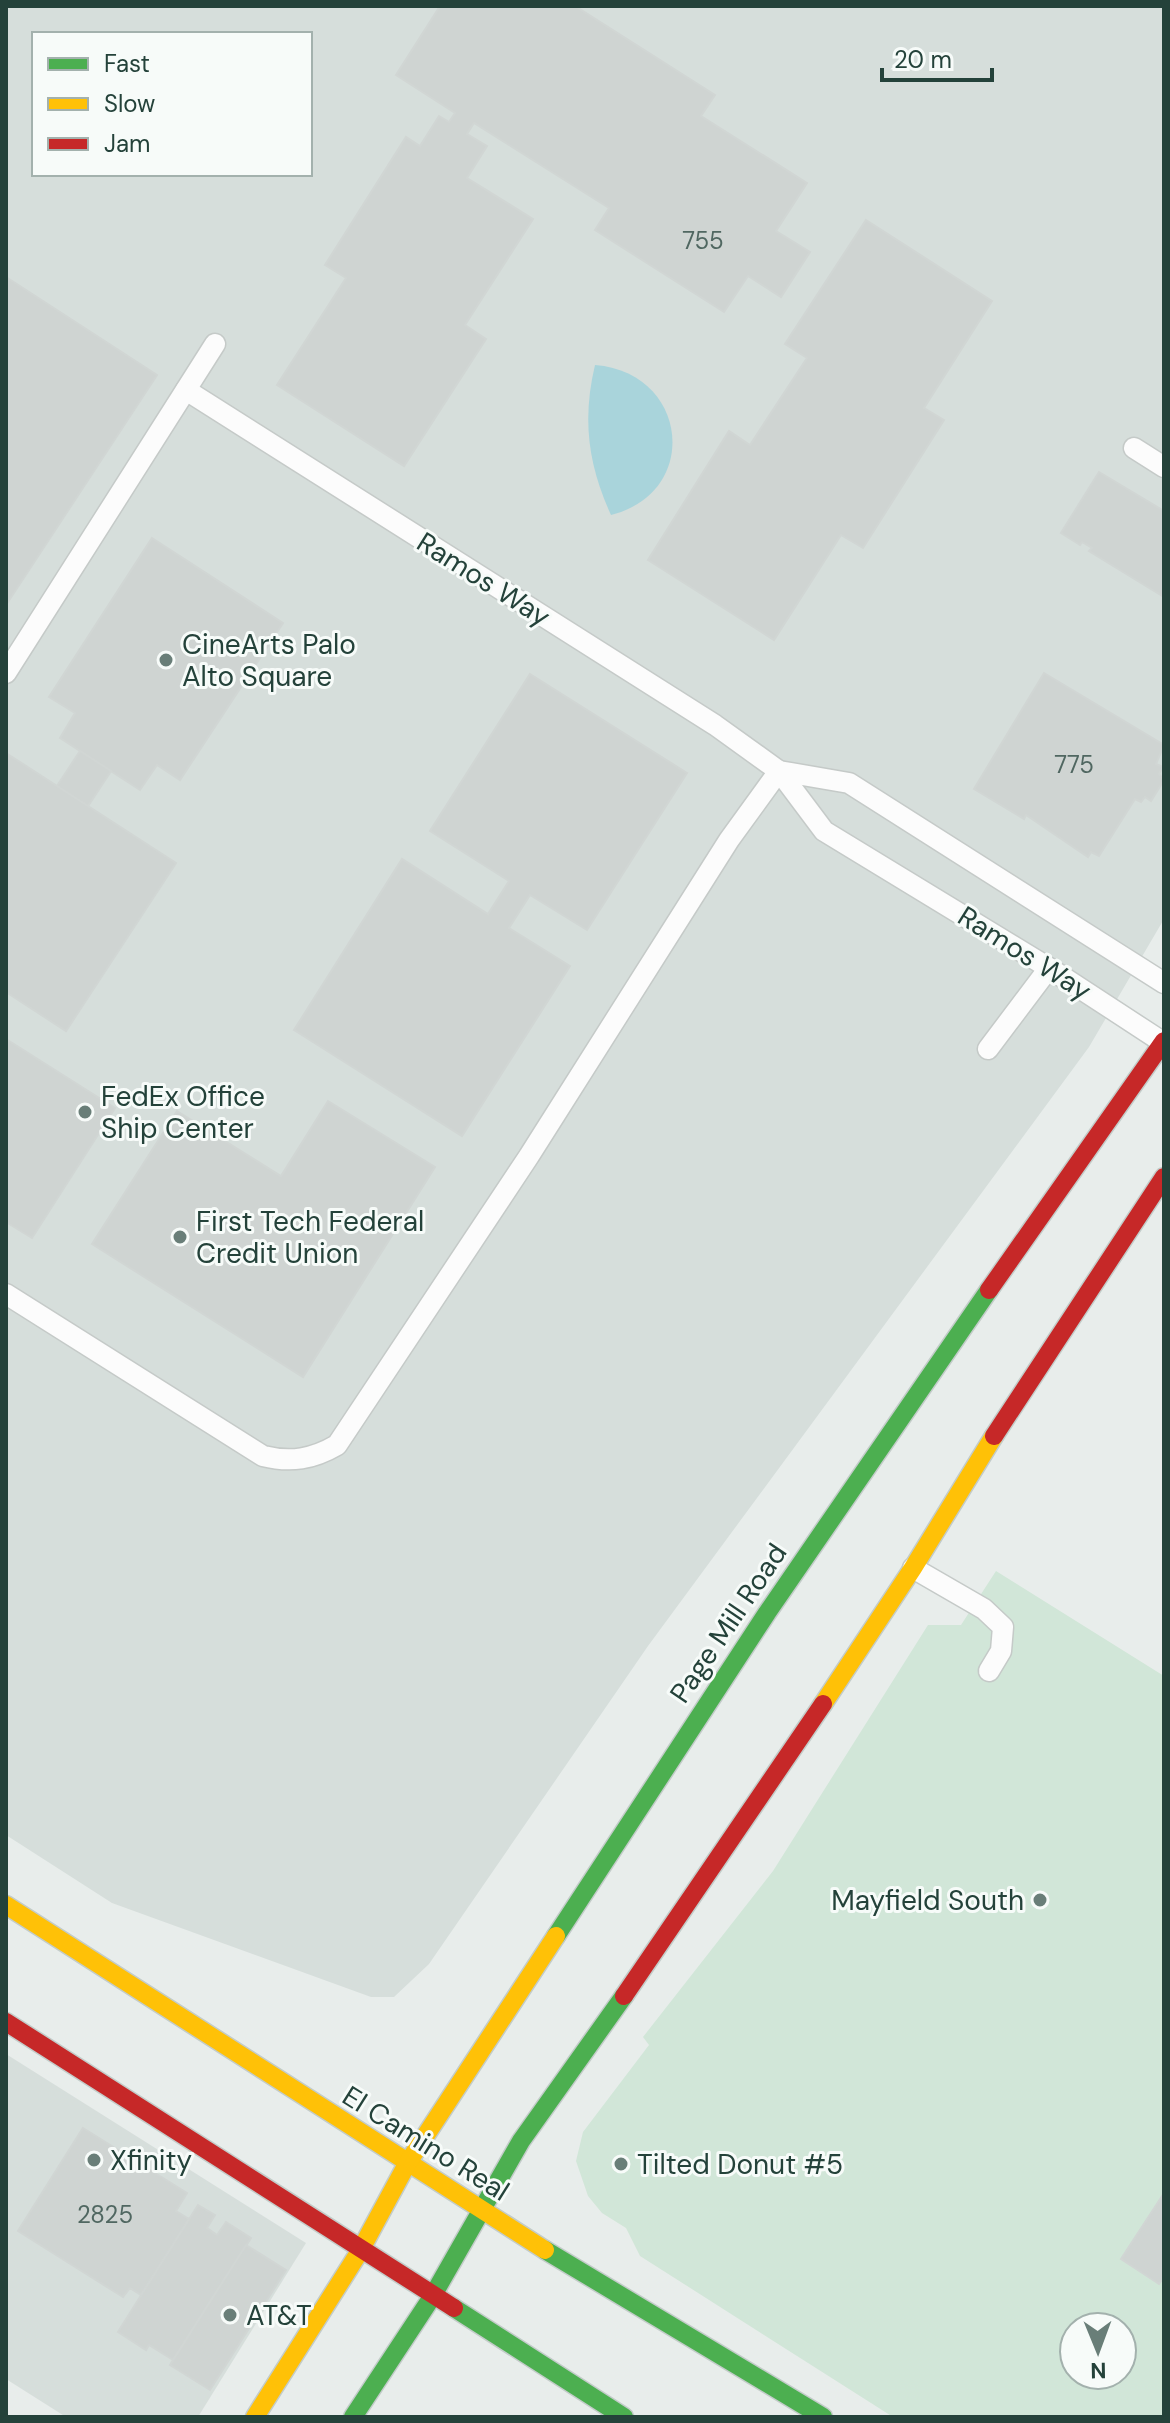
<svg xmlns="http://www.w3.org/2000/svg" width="1170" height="2423" viewBox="0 0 1170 2423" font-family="'DM Sans',sans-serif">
	<rect width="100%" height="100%" fill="#e8edeb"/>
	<g fill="#d6dedb" fill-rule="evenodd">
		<path d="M6,6h1158v913l-75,128 -441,599 -219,318 -35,33h-23l-259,-94 -106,-68zM34,34h276v140h-276z"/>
		<polygon points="6,2054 306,2243 198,2417 66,2417 6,2379"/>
	</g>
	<path fill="#d1e6d8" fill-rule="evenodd" d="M996,1571l168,105v741h-271l-253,-161 -14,-28 -24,-15 -14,-17 -12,-35 7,-29 66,-87 -6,-8 130,-166 155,-246h33zM1074,2327h48v48h-48z"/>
	<path fill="#a9d4db" d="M595,365c93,7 107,127 16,150 -23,-50 -29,-96 -16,-150z"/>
	<g fill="#cfd4d2" stroke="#d1d6d4" stroke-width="2">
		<polygon points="440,6 575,6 715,95 701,116 807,183 776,231 810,252 781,297 748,276 724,312 595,230 609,208 474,123 467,134 487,146 467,178 533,219 465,325 486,339 404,466 277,385 346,278 325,265 406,137 420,146 439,116 449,122 455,113 396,75"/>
		<polygon points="866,220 992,301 924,408 944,420 863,548 841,535 774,640 648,560 729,431 750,445 807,358 785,344"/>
		<polygon points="6,277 157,375 6,605"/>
		<polygon points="1099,472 1164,511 1164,597 1089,551 1092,548 1082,542 1080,545 1061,533"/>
		<polygon points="152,538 283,623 180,780 157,765 140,790 60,738 75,713 49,697"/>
		<polygon points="1044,673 1164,745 1156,764 1163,767 1159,774 1164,780 1151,801 1145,797 1141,802 1135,799 1099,856 1091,852 1088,857 1026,815 1024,819 974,789"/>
		<polygon points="530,674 687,773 587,930 530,895 509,928 570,966 462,1136 294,1030 402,859 488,914 509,881 430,831"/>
		<polygon points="80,751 111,771 88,806 57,786"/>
		<polygon points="6,753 176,863 66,1031 6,992"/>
		<polygon points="6,1039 115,1108 32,1238 6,1222"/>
		<polygon points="328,1101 435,1167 303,1377 92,1244 177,1111 281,1176"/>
		<polygon points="83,2128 187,2193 176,2211 189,2219 141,2295 130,2288 123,2297 18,2231"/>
		<polygon points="1164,2193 1164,2277 1159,2284 1121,2259"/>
		<polygon points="198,2205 215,2215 207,2228 217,2235 226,2222 251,2238 173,2360 149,2345 146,2350 118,2332"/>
		<polygon points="246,2245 286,2270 210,2390 170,2365"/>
	</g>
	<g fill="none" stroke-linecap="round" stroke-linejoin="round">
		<g stroke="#c5cac8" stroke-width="23">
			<g id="lane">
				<polyline points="186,390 715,725 779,771 824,831 1049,968 1164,1043"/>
				<polyline points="1134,448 1164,467"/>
				<polyline points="6,673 215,344"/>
				<polyline points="779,771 849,783 1164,983"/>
				<polyline points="988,1049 1049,968"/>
				<path d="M6,1294l257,162c28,7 50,3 74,-11l192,-289 200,-316 50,-69"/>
				<polyline points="913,1568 984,1609 1003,1627 1001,1651 989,1671"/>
			</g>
		</g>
		<g stroke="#c3ccc9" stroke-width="21">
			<g id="fast">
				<polyline points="556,1936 767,1613 989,1290"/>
				<polyline points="545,2250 823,2417"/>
				<polyline points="454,2308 624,2417"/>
				<polyline points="353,2417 432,2297 521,2141 624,1996"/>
			</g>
		</g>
		<g stroke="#c3ccc9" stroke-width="21">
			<g id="slow">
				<polyline points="823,1704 913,1568 994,1436"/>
				<polyline points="6,1905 545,2250"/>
				<polyline points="255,2417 360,2251 407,2164 556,1936"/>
			</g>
		</g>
		<g stroke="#c3ccc9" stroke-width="21">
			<g id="jam">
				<polyline points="989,1290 1164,1041"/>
				<polyline points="994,1436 1164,1177"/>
				<polyline points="624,1996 823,1704"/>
				<polyline points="6,2022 454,2308"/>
			</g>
		</g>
		<use href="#lane" stroke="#fcfcfc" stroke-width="20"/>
		<use href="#fast" stroke="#4caf50" stroke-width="18"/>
		<use href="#slow" stroke="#ffc107" stroke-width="18"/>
		<use href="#jam" stroke="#c62828" stroke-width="18"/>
	</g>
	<g fill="#697e78" stroke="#f7fbf9" stroke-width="3">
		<circle cx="166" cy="660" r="8"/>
		<circle cx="85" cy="1112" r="8"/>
		<circle cx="180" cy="1237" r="8"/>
		<circle cx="1040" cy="1900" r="8"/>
		<circle cx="94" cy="2160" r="8"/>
		<circle cx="621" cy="2164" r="8"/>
		<circle cx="230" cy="2315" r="8"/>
	</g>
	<g text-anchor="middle" stroke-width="6" stroke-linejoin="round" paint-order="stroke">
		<g font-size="24" fill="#506761">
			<text x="703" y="249">755</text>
			<text x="1074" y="773">775</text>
			<text x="105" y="2223">2825</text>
		</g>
		<g font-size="28" fill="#24423a" stroke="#f7fbf9">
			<text transform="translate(484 579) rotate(32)" y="10">Ramos Way</text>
			<text transform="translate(1025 953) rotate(32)" y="10">Ramos Way</text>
			<text transform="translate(728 1623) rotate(-56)" y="10">Page Mill Road</text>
			<text transform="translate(426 2143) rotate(32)" y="10">El Camino Real</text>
		</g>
		<g font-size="28" fill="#24423a" stroke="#f7fbf9" text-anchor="start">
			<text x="182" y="654">CineArts Palo<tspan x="182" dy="32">Alto Square</tspan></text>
			<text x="101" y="1106">FedEx Office<tspan x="101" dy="32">Ship Center</tspan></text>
			<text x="196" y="1231">First Tech Federal<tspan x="196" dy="32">Credit Union</tspan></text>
			<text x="1024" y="1910" text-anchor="end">Mayfield South</text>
			<text x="110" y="2170">Xfinity</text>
			<text x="637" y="2174">Tilted Donut #5</text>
			<text x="246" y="2325">AT&amp;T</text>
		</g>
	</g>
	<rect width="1170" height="2423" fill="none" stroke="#24423a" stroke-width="16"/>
	<rect x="32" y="32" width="280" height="144" fill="#f7fbf9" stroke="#a3b1ad" stroke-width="2"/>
	<rect x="48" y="58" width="40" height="12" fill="#4caf50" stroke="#a3b1ad" stroke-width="2"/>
	<text x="104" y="72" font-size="24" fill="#24423a">Fast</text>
	<rect x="48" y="98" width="40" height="12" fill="#ffc107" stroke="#a3b1ad" stroke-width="2"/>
	<text x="104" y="112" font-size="24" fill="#24423a">Slow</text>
	<rect x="48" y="138" width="40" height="12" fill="#c62828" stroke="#a3b1ad" stroke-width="2"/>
	<text x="104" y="152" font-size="24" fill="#24423a">Jam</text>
	<g transform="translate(1098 2351) rotate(179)"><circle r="38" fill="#f7fbf9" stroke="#a3b1ad" stroke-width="2"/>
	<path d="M0-6L14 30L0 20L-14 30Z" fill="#697e78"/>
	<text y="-12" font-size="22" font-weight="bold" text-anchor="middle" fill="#24423a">N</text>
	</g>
	<path d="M882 68v12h110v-12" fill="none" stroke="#24423a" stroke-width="4"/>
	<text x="894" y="68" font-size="24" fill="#24423a" stroke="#f7fbf9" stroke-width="6" paint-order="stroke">20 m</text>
</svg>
